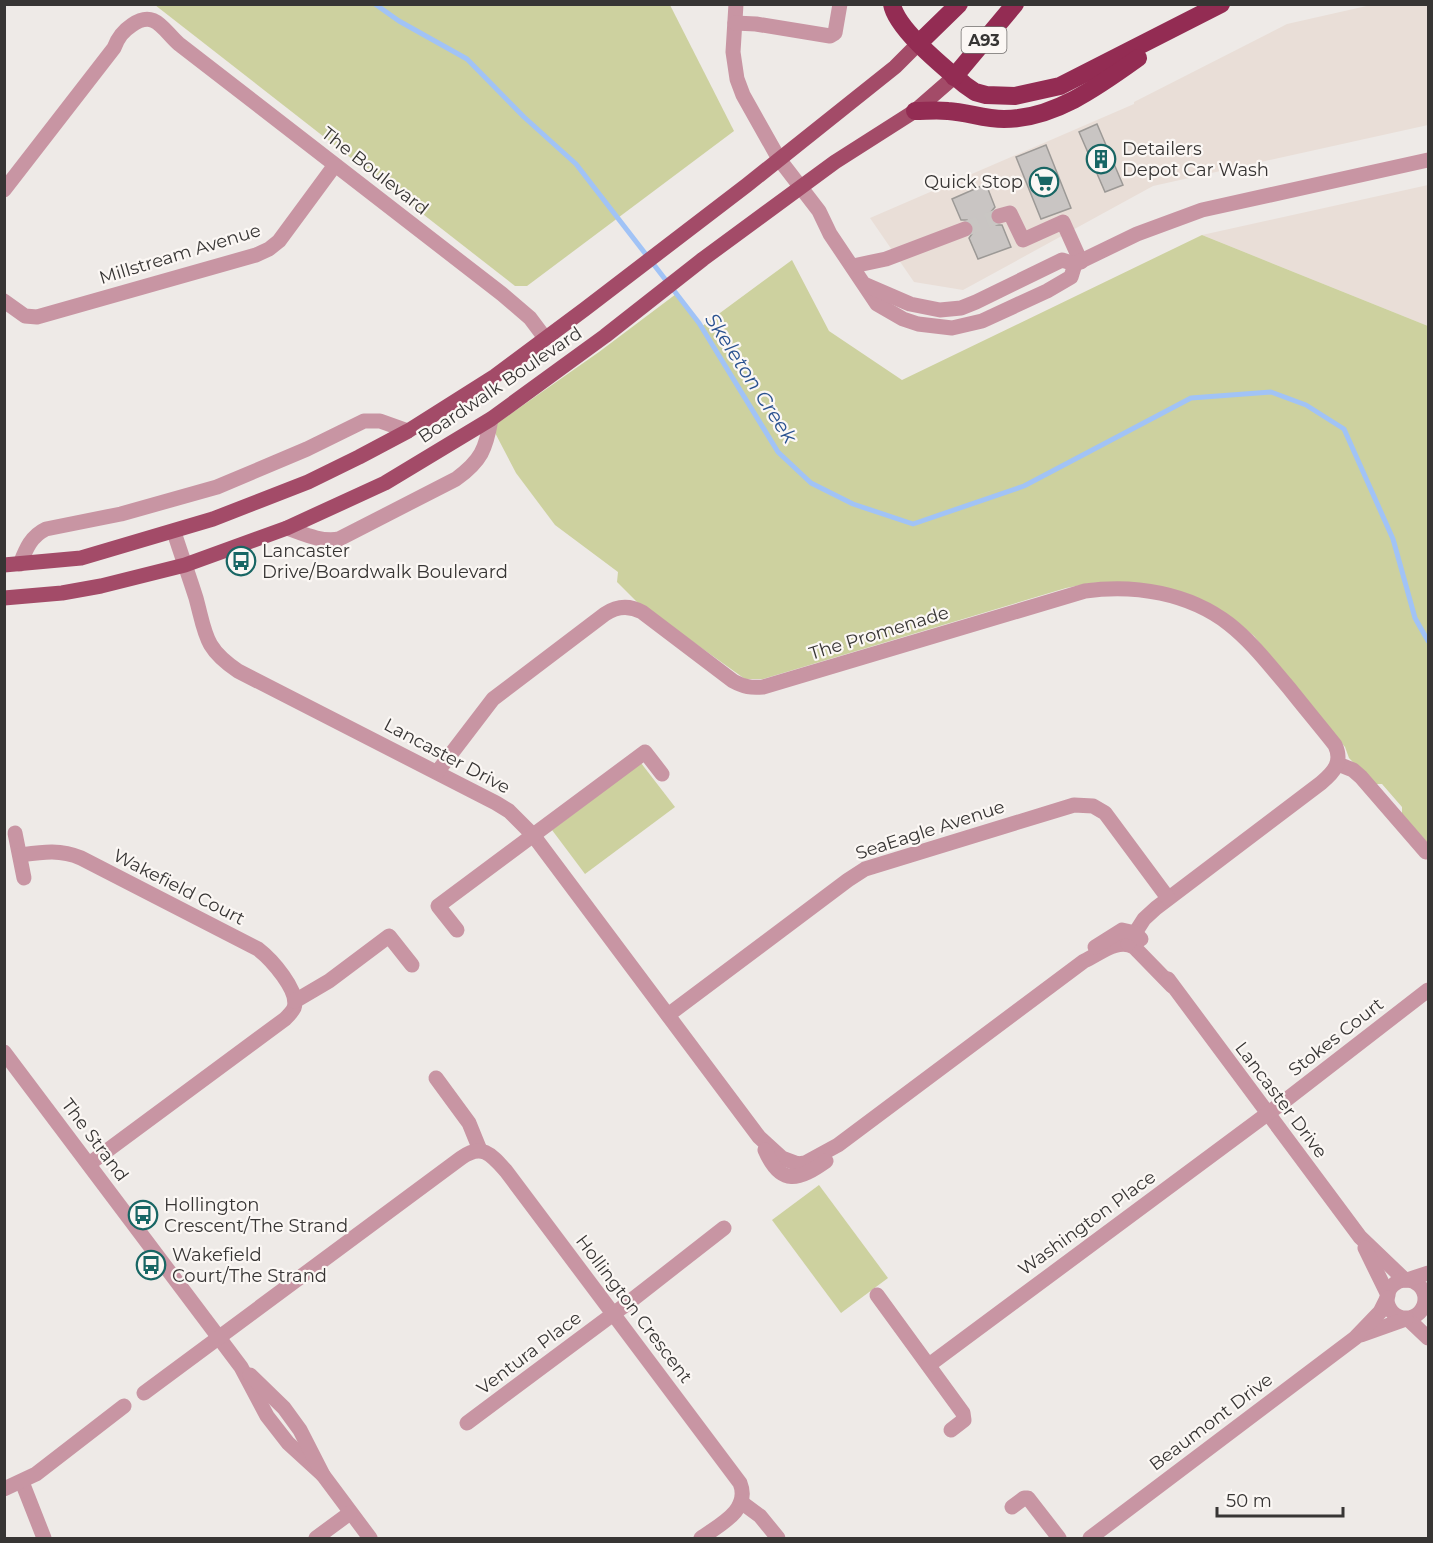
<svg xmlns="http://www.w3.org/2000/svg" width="1433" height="1543" viewBox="0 0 1433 1543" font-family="Montserrat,sans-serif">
	<rect width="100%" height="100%" fill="#eeeae7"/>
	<g fill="#e9ded7">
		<polygon points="1371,5 1428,5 1428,125 1153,186 963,290 914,282 870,218 1134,104 1134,102 1287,24"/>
		<polygon points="1428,185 1428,326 1202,235"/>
	</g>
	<g fill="#cdd19f">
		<polygon points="155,5 670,5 734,131 527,286 515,286"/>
		<polygon points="1202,235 1428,326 1428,843 1402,815 1402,807 1382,784 1374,784 1349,758 1345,747 1254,636 1237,622 1116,582 1091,583 1066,588 763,679 745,679 637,602 617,582 618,572 555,525 516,473 492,427 599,352 676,294 701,327 792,260 829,331 902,380"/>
		<polygon points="641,763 675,807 585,874 552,830"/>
		<polygon points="819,1185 888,1278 841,1313 772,1220"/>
	</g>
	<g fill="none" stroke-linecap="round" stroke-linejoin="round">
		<polyline stroke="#a1c3f6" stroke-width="5" points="375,4 399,21 467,59 524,117 576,164 699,323 778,452 811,483 853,504 913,524 1024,486 1191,398 1271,392 1306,405 1344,429 1393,539 1415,618 1428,641"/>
	</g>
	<g fill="#c9c5c3" stroke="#9c9996" stroke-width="1.5">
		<polygon points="1097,124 1123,185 1105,192 1079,132"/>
		<polygon points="1046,145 1071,208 1041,219 1016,157"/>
		<polygon points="986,184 995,207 990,213 990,219 996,225 1002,225 1011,247 978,259 969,238 974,231 974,225 967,220 961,220 952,199"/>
	</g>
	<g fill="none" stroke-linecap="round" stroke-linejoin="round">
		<polyline stroke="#c9c6c3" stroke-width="15" stroke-dasharray="15 8" stroke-linecap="butt" points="965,229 999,216"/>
		<g stroke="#c895a3" stroke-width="15">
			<polyline points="736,4 733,52 737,79 743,95 779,159 819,211 830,234 877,304 903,319 918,324 952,328 982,321 1047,291 1071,277 1075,264"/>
			<polyline points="735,23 756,24 830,36 835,33 840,4"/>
			<path d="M4,190l110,-142c4,-11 9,-17 18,-23 23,-16 31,5 47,19l323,250 28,24 15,20"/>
			<polyline points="999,216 1010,213 1023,240 1063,222 1081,262"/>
			<polyline points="853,266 886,259 965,229"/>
			<polyline points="866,285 910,304 940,310 961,308 976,302 1062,260 1075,264 1137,234 1202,210 1428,160"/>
			<polyline points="4,301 25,316 37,317 256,255 269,249 279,241 335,165"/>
			<path d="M287,528c17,6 33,14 52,11l117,-60c25,-18 30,-30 35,-60"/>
			<path d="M174,532c7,22 15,44 22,66 10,37 8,50 42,73l258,132 13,8 24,24 226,302 23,21 16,6 7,-1 33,-18 246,-184c16,-7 33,-23 50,-14l38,39"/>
			<path d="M20,564c6,-15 11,-28 26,-35l75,-15 96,-27 90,-38 57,-28h16l28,10"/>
			<polyline points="1338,764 1353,770 1361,777 1426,852"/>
			<path d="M438,771l55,-72 112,-85c12,-8 24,-9 37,-2l91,69c11,6 18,7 30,6l322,-96c50,-7 104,2 144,33 23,18 41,42 60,64 15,19 31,38 46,57 8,17 -1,27 -14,38l-165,125 -12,11 -16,25"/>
			<polyline points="15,833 24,878"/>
			<path d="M20,855c22,-3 40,-6 61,3l177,91c13,10 42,42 36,59 -2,4 -6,8 -9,11l-196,145"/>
			<polyline points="457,930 438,906 645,752 662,774"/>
			<polyline points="1095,947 1122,930 1135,933 1141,939"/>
			<polyline points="1168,979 1360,1237 1405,1280"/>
			<polyline points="295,1001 329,981 389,936 412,965"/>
			<polyline points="668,1015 848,880 865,869 1074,805 1093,806 1105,813 1168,898"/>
			<polyline points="4,1052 241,1367 267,1416 288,1443 323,1475"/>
			<polyline points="436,1078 469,1123 480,1150"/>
			<path d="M765,1150c16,37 34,30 61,11"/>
			<polyline points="1365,1248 1388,1295"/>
			<circle cx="1406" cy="1299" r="19"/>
			<polyline points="1407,1280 1428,1273"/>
			<polyline points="877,1295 963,1413 964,1420 951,1430"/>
			<polyline points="1408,1319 1428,1338"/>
			<polyline points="1361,1335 1406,1319"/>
			<polyline points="929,1365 1282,1103 1428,990"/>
			<polyline points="250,1375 284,1408 300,1430 323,1475 370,1538"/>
			<path d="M144,1393l317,-235c21,-15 30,-4 45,13l234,312c11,27 -21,42 -39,55"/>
			<polyline points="467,1423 628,1303 724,1228"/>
			<polyline points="22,1482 44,1538"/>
			<polyline points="4,1489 36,1474 124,1406"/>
			<polyline points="741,1502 760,1516 778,1538"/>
			<polyline points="1012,1507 1024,1498 1028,1498 1059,1538"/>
			<polyline points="316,1538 350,1513"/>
			<polyline points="1090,1538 1355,1338 1380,1312 1387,1298"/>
		</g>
		<g stroke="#a34b68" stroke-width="15">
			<polyline points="4,565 81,558 213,519 308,482 359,457 408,431 495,376 585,309 747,185 895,67 919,43"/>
			<polyline points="4,598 62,593 101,586 185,565 287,528 385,483 491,419 605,336 703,259 835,162 915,111 954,77"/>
		</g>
		<g stroke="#932c53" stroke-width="18">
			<path d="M892,4c4,25 53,64 73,81l10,7 11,3 29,1 45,-10 161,-82"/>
			<polyline points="919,43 959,4"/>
			<polyline points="954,77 1015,4"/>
			<path d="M915,111c11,0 22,-1 33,0 19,1 36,8 56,8 50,0 95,-33 134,-61"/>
		</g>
	</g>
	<defs>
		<g id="building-ring" transform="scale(1.5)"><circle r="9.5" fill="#fbf7f4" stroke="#186664" stroke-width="1.5"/><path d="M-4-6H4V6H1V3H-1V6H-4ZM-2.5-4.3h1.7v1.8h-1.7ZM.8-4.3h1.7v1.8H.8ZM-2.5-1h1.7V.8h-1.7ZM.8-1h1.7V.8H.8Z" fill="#186664"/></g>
		<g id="supermarket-ring" transform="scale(1.5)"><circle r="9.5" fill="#fbf7f4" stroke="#186664" stroke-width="1.5"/><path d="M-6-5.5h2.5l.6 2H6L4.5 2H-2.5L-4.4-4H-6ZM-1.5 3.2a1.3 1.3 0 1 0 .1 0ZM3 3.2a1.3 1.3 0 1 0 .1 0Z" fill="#186664"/></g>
		<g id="bus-ring" transform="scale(1.5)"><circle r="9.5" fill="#fbf7f4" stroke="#186664" stroke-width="1.5"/><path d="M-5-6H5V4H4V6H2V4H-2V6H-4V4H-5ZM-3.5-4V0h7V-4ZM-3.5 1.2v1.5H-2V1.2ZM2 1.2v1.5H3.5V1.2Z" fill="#186664"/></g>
	</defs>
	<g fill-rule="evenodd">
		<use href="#building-ring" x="1101" y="159"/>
		<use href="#supermarket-ring" x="1044" y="182"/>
		<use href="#bus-ring" x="241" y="561"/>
		<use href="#bus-ring" x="143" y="1215"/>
		<use href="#bus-ring" x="151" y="1265"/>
	</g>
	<g text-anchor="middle" stroke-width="4.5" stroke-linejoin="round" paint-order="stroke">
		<rect fill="#fbf7f4" stroke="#726f6e" stroke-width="1.5" x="961.5" y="27" width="45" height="26" rx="4.5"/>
		<g font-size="16" font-weight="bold" fill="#373534">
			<text x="984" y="46">A93</text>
		</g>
		<g font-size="18" fill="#373534" stroke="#fbf7f4" text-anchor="start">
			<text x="1122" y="155">Detailers<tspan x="1122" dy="21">Depot Car Wash</tspan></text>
			<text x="1023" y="188" text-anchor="end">Quick Stop</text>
			<text x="262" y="557">Lancaster<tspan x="262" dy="21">Drive/Boardwalk Boulevard</tspan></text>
			<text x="164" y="1211">Hollington<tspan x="164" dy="21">Crescent/The Strand</tspan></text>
			<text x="172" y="1261">Wakefield<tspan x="172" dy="21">Court/The Strand</tspan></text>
		</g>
		<g font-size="18" fill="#373534" stroke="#fbf7f4">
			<text transform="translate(375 171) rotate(38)" y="6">The Boulevard</text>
			<text transform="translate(180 254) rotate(-17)" y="6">Millstream Avenue</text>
			<text transform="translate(500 385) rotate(-34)" y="6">Boardwalk Boulevard</text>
			<text transform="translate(879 633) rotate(-17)" y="6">The Promenade</text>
			<text transform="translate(447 756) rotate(28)" y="6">Lancaster Drive</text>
			<text transform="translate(930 830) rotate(-18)" y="6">SeaEagle Avenue</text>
			<text transform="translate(179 887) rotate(27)" y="6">Wakefield Court</text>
			<text transform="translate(1336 1037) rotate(-38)" y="6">Stokes Court</text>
			<text transform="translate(1281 1100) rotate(53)" y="6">Lancaster Drive</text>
			<text transform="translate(95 1140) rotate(53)" y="6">The Strand</text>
			<text transform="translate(1087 1223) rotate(-36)" y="6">Washington Place</text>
			<text transform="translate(634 1309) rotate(53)" y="6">Hollington Crescent</text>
			<text transform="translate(529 1353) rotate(-37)" y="6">Ventura Place</text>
			<text transform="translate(1211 1422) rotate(-37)" y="6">Beaumont Drive</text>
		</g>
		<g font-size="20" font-style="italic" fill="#2a5290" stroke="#fbf7f4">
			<text transform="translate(751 378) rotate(57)" y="7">Skeleton Creek</text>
		</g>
	</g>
	<rect width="1433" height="1543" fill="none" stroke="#373534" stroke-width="12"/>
	<path d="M1217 1507v9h126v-9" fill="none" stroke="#373534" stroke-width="3"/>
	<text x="1226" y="1507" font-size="18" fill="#373534" stroke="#fbf7f4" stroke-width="4.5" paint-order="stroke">50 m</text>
</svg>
